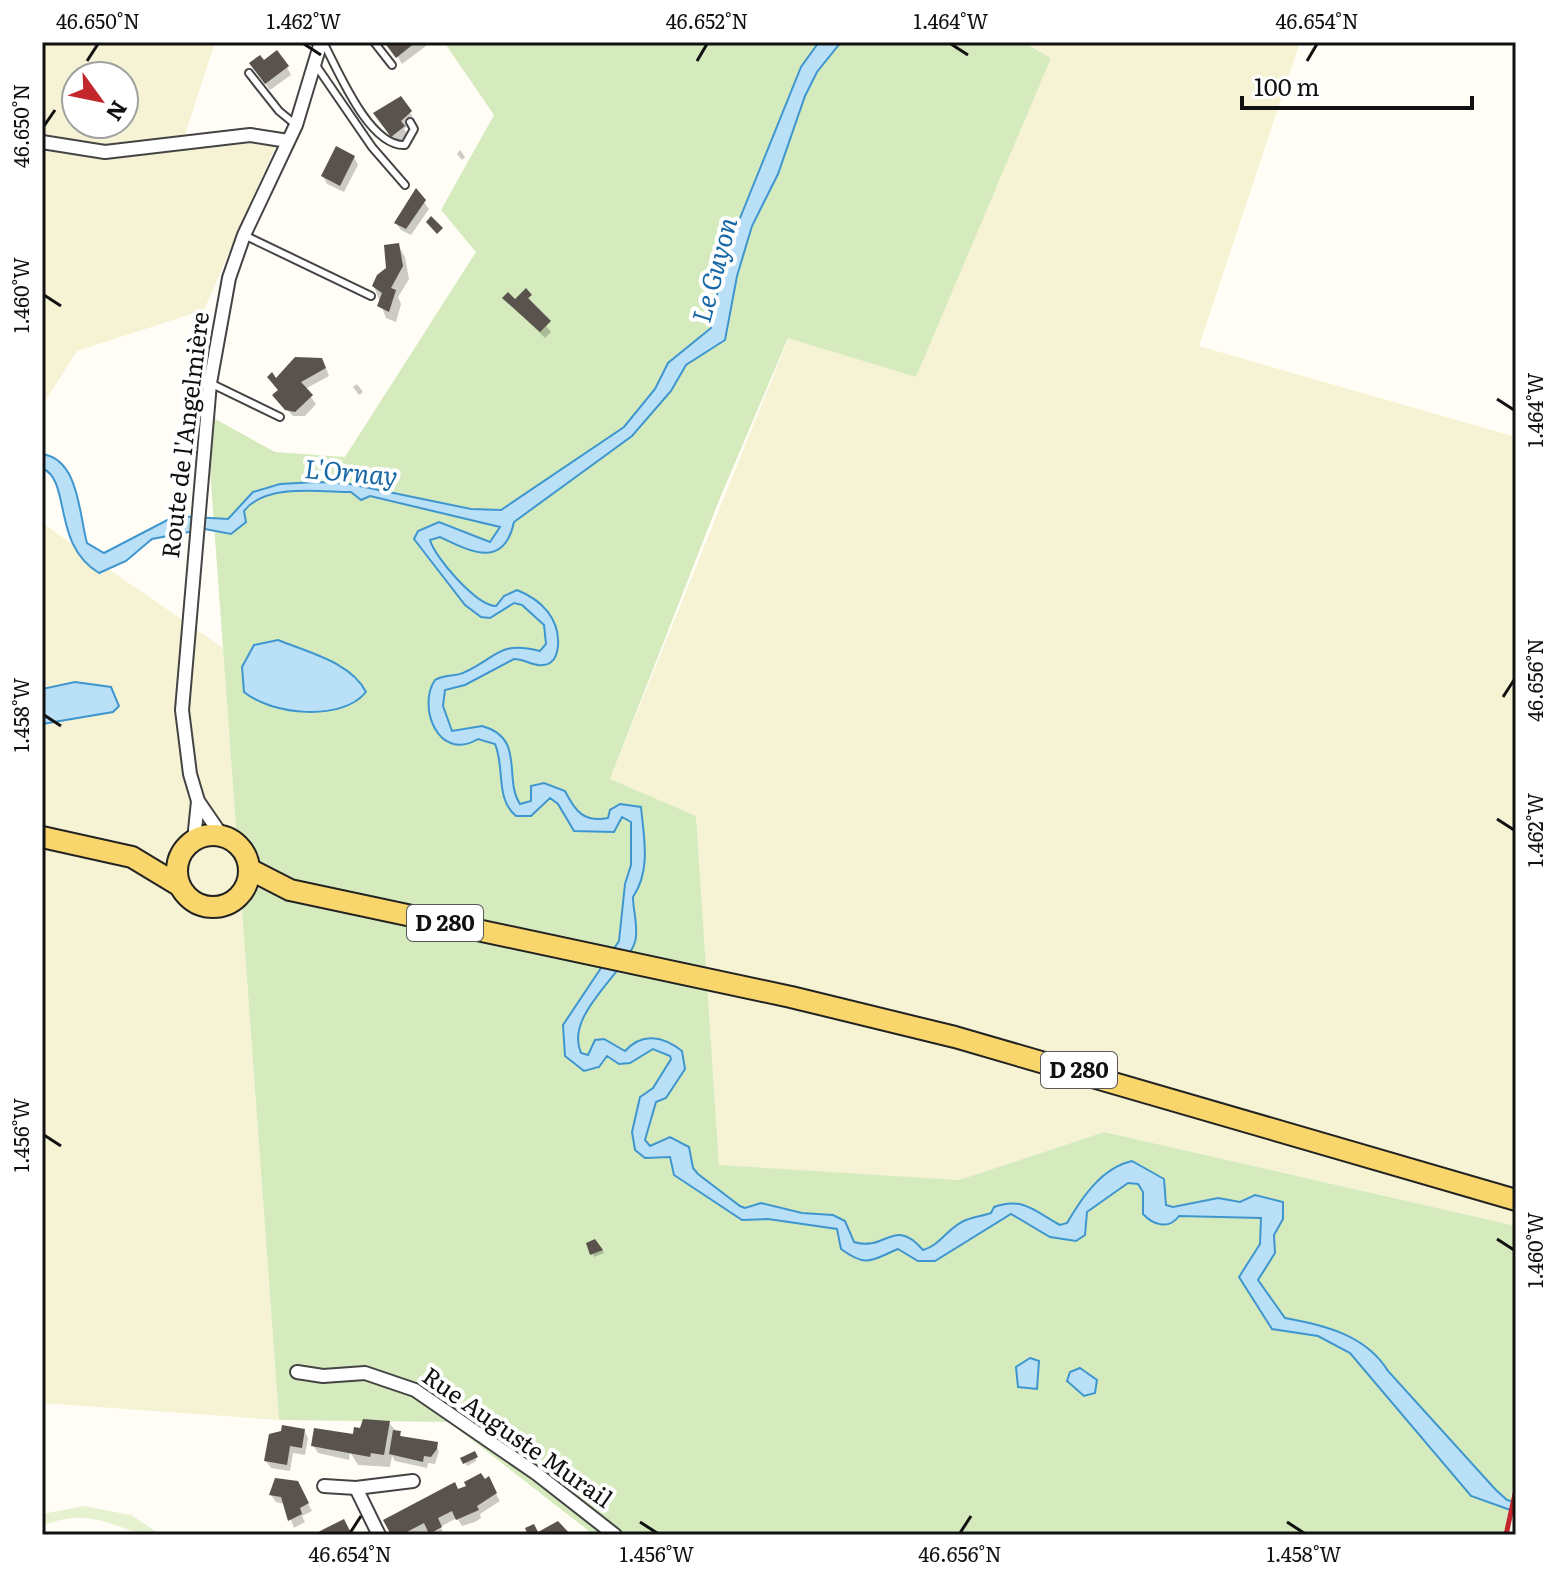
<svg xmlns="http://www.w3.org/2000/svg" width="1558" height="1577" viewBox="0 0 1558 1577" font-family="Literata,serif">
	<rect width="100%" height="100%" fill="#fffdf5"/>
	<g fill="#f6f3d4" fill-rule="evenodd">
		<path d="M42,42h173l-30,93 97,-4 -78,179 -127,41 -35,55zM76,76h48v48h-48z"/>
		<polygon points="1025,42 1300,42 1199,346 1516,437 1516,1226 1104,1132 959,1180 719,1166 696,817 610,779 789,337 1050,58"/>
		<polygon points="42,523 223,648 279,1420 42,1403"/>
	</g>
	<polygon fill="#d5ebbd" points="444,42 1023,42 1051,58 916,377 788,338 720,498 610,779 696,816 719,1165 959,1180 1104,1132 1516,1226 1516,1471 1504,1535 594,1535 449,1422 279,1420 206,414 275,452 345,457 476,252 441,210 494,115"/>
	<path fill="#e6f2cf" d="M84,1506l47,9 30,20c-44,0 -66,-32 -119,-9v-12z"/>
	<g fill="#b9e0f7" stroke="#3f96cf" stroke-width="2">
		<path d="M819,42h22l-24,30 -12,24 -27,78 -26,52 -15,50 -12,64 -39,25 -15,26 -39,45 -118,86c-10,47 -43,30 -74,15l-10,3c5,18 47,66 66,66l8,-10 13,-6c25,10 43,29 41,56 -1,7 -2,13 -8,17 -11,7 -24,-4 -36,-4l-49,26 -20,5 -2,16 9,25 30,-5c44,12 21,52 38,78l11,-3v-15l13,-3 21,8c10,20 19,32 43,27l2,-8 10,-6 21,3c3,32 10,63 -8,90 0,14 6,32 2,45 -11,32 -71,73 -54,111l7,2 7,-15 9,-1 21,12c17,-19 38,-15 57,0l3,18 -19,29 -10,4 -11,38 5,6 20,-9 19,10 4,21 5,6 42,32 5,2 16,-5 41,10 31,2 12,6 9,21c32,10 40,-26 69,8 18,-5 26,-24 43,-30 8,-3 16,-4 25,-7l3,-6c28,-11 42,5 66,18l7,-2c14,-24 34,-55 65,-62l32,18 2,26 7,2 45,-9 22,4 15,-7 28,7v17l-9,16 1,18 -17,27 27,38c39,7 81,17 103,53l107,118 12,11 9,2v10l-45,-16 -121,-143 -32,-17 -46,-7 -33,-52 21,-33 1,-26 -82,-2c-10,14 -26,9 -36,-2v-22l-5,-8 -10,-1 -41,29 -2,23 -9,6 -26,-4 -39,-23 -76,47h-17l-20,-12c-25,10 -30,20 -57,0l-4,-20 -69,-10 -26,1 -68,-45 -4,-18 -25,1 -10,-8 -3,-18 8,-35 13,-9 18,-29 -1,-3 -17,-7 -23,14 -11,1 -12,-8 -8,11 -15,4 -19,-15 -2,-31 56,-84 6,-57 6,-19v-43l-9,-5 -8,15 -40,-1 -16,-27 -8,-6 -19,18h-15c-21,-17 -11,-49 -21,-72l-17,-5c-40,24 -61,-33 -43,-59 10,-6 21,-3 30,-8 34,-16 33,-31 75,-21l6,-7 -2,-19 -22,-20 -8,-2 -24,15 -9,-1 -16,-12 -51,-66 4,-8 21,-9 51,20 10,-15 -130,-31 -9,4 -10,-8c-31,0 -85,-9 -107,19l2,11 -15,12 -26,-5 -53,10 -26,22 -27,12c-48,-29 -27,-92 -57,-105v-14c37,5 37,60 45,89l17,10 71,-37 53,3 25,-27 27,-8 36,-2 29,1 126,26 30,1 123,-83 31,-38 13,-26 43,-35 8,-44 19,-61 63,-156z"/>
		<path d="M278,640c29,12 73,22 88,52 -24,30 -94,23 -122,0l-2,-25 12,-22z"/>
		<polygon points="75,682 111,687 119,706 113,712 42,724 42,689"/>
		<polygon points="1030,1358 1039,1361 1037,1389 1018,1387 1016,1367"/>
		<polygon points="1080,1368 1097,1380 1095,1393 1084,1396 1067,1381 1070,1372"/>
	</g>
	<g fill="#0003">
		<polygon points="389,42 424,42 426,46 402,64"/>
		<polygon points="263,63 287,67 291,75 270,90 256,71"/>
		<polygon points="400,99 415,120 404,129 408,135 397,143 379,121"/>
		<polygon points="460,150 465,157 462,160 457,154"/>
		<polygon points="354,157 358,165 344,192 327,184 323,176"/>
		<polygon points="424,202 429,209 411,235 401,230 396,223"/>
		<polygon points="398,245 405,257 409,279 398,297 401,304 396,322 386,318 374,286 388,269"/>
		<polygon points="530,296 527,303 551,332 545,338 507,301"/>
		<polygon points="326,368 329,376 305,389 316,404 305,416 293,416 276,398 279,392 269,377 276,381"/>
		<polygon points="357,384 363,392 359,395 353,387"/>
		<polygon points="588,1244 600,1246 604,1253 594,1257"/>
		<polygon points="389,1423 403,1438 434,1444 439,1451 435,1464 428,1463 427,1468 395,1461 392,1456 390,1467 358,1465 350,1452 349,1460 318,1453 313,1445"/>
		<polygon points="304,1430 308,1438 305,1455 293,1453 290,1471 271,1468 266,1461"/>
		<polygon points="476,1456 476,1461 467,1466 463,1459"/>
		<polygon points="488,1479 500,1501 480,1514 481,1518 475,1522 462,1526 457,1518 440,1527 445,1535 433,1535 430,1530 420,1535 393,1535 458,1492"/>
		<polygon points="299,1486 312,1511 302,1516 305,1522 294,1528 285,1504 276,1502 271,1495"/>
	</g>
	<g fill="#5a524d">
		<polygon points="384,42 416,42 396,58"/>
		<polygon points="277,50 289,66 265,84 249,63 260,55 264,60"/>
		<polygon points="401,96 412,111 401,121 405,126 391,137 373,113"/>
		<polygon points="336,146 355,156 340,186 321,176"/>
		<polygon points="416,188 426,200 406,229 394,223"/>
		<polygon points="431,216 443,228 437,234 426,222"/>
		<polygon points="399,243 403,266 391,288 396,290 389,312 377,306 382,293 372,286 377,275 386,268 384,245"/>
		<polygon points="526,288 532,295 528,298 551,321 540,332 502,298 508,292 515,299"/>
		<polygon points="295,357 322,358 326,368 301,382 313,395 295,412 285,410 272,395 278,390 267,377 272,372 276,378"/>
		<polygon points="595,1239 603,1250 590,1255 586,1243"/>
		<polygon points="363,1419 390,1421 384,1455 371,1453 370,1457 311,1446 314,1428 353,1434 354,1427 360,1428"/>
		<polygon points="282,1425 305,1429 302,1448 290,1446 287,1465 264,1461 269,1434 281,1431"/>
		<polygon points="393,1430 401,1431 400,1436 438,1442 437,1449 431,1457 424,1456 423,1462 389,1454"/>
		<polygon points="475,1451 478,1457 463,1464 460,1458"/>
		<polygon points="481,1473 485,1479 489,1476 497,1493 477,1506 479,1510 456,1520 452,1511 438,1518 442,1527 429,1534 424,1523 401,1535 391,1535 383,1520 455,1482 458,1489 466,1486 464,1482"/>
		<polygon points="275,1478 298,1481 309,1503 300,1508 302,1514 288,1521 281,1497 269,1495"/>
		<polygon points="344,1519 352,1535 313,1535 324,1529"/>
		<polygon points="558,1521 571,1535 528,1535 525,1528 534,1524 538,1532"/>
	</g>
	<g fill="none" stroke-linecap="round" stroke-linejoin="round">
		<g stroke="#444" stroke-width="10">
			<g id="lane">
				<path d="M323,42c15,28 46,105 82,103l9,-16 -4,-7"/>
				<polyline points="374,42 392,65"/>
				<polyline points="315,64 372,147 405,185"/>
				<polyline points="249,73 279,111 296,125"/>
				<polyline points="244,235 371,296"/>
				<polyline points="210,383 280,417"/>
			</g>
		</g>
		<g stroke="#444" stroke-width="16">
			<g id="street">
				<polyline points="42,142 105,152 250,135 288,141"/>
				<polyline points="222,836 198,801 190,774 182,710 210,383 229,278 244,235 296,125 321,42"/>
				<polyline points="194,840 198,801"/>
				<polyline points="297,1372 323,1376 365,1373 415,1390 537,1474 615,1535"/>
				<polyline points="324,1486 356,1488"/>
				<polyline points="379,1535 356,1488 413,1481"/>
			</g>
		</g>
		<g stroke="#222" stroke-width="24">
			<g id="primary">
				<circle cx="213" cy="871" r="36"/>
				<polyline points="42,837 132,857 180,886"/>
				<polyline points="249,869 290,890 791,997 955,1037 1516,1200"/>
			</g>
		</g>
		<use href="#lane" stroke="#fff" stroke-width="6"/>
		<use href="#street" stroke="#fff" stroke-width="12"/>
		<use href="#primary" stroke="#f9d66b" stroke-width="20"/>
		<polyline stroke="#c4262e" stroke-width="5" points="1506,1535 1516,1489"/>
	</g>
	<path fill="none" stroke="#111" stroke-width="3" d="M304,44l17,11M951,44l17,11M87,61l11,-17M697,61l10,-17M1307,61l10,-17M44,126l11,-16M44,295l17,11M1497,399l17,11M1503,697l11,-17M44,715l17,11M1497,819l17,11M44,1135l17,11M1497,1239l17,11M640,1522l17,11M1287,1522l17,11M350,1533l11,-17M960,1533l11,-17"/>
	<g text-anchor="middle" stroke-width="8" stroke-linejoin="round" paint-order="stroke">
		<g fill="#fff" stroke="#585858" stroke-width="2">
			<rect x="407" y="905" width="76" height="36" rx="6"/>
			<rect x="1041" y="1052" width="76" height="36" rx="6"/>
		</g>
		<g font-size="22" font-weight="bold" fill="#111">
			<text x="445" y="931">D 280</text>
			<text x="1079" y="1078">D 280</text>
		</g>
		<g font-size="24" fill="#111" stroke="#fff">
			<text transform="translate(186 435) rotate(-83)" y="8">Route de l'Angelmière</text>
			<text transform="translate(517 1438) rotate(35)" y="8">Rue Auguste Murail</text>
		</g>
		<g font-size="26" font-style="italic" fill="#1768a6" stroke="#fff">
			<text transform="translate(715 270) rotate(-75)" y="9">Le Guyon</text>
			<text transform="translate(351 473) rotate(5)" y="9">L'Ornay</text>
		</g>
	</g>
	<rect width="1558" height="1577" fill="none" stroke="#ffffff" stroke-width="88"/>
	<g transform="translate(100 100) rotate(123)"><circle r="38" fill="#ffffff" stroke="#a0a0a0" stroke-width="2"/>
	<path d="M0-6L14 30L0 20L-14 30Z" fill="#c4262e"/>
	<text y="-12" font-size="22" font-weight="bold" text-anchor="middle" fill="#111111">N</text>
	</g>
	<path d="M1242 96v12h230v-12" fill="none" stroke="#111111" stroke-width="4"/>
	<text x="1254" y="96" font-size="24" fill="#111111" stroke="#ffffff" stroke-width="6" paint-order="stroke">100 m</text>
	<rect x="44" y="44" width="1470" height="1489" fill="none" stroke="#111" stroke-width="3"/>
	<g font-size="20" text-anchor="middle" fill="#111">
		<text x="98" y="29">46.650°N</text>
		<text x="304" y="29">1.462°W</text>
		<text x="707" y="29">46.652°N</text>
		<text x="951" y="29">1.464°W</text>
		<text x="1317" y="29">46.654°N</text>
		<text transform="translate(22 126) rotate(-90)" y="7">46.650°N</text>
		<text transform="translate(22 295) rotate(-90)" y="7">1.460°W</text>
		<text transform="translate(1536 410) rotate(-90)" y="7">1.464°W</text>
		<text transform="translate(1536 680) rotate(-90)" y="7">46.656°N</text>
		<text transform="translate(22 715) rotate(-90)" y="7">1.458°W</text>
		<text transform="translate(1536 830) rotate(-90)" y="7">1.462°W</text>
		<text transform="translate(22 1135) rotate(-90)" y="7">1.456°W</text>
		<text transform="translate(1536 1250) rotate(-90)" y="7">1.460°W</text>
		<text x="350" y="1562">46.654°N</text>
		<text x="657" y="1562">1.456°W</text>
		<text x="960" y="1562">46.656°N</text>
		<text x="1304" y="1562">1.458°W</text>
	</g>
</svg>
